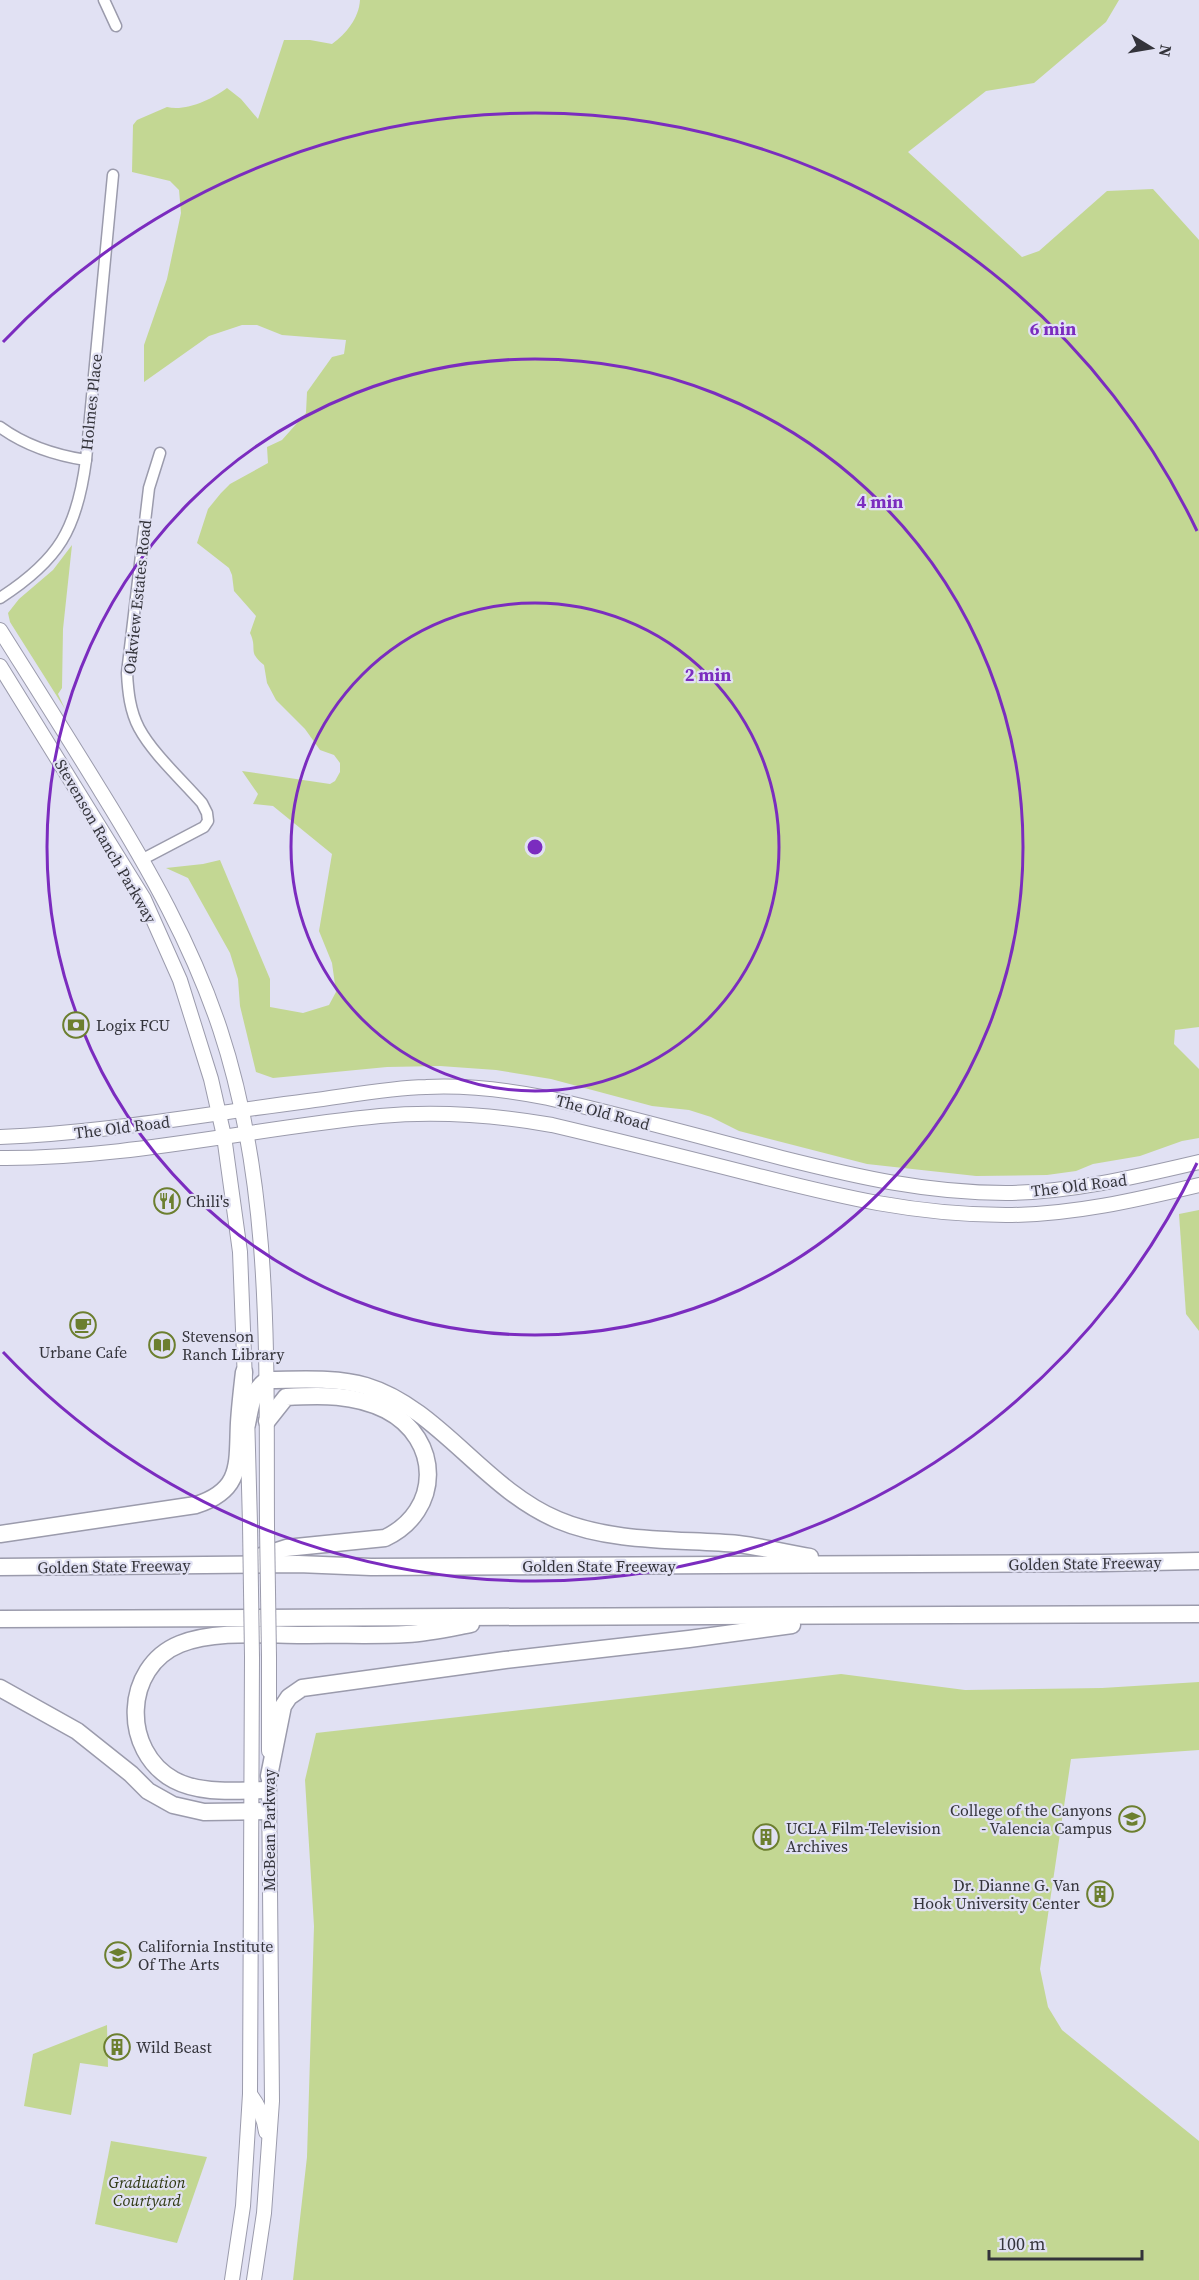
<svg xmlns="http://www.w3.org/2000/svg" width="1199" height="2280" viewBox="0 0 1199 2280" font-family="'Source Serif 4',serif">
	<rect width="100%" height="100%" fill="#e1e1f3"/>
	<g fill="#c3d793">
		<path d="M360,0h759l-13,22 -72,61 -48,8 -78,61 114,105 17,-6 68,-60 46,-2 46,51v787l-24,3 -1,14 25,25v69l-17,3 -42,15 -47,8 -17,7 -29,4 -71,1 -109,-12 -128,-33 -28,-14 -22,-7 -37,-4 -101,-27 -55,-9 -56,-4 -53,1 -114,11 -17,-6 -16,-66 -2,-27 -8,-26 -42,-75 -22,-10 37,-4 17,-4 50,119v28l33,6 26,-8 7,-13 -4,-29 -13,-32 13,-77 -59,-48 -20,-2 5,-10 -16,-23 88,13 5,-3 5,-9v-9l-6,-8 -14,-5 -15,-21 -29,-29 -9,-17 -3,-18c-17,-13 -6,-16 -14,-32l6,-17 -22,-25 -2,-16 -3,-7 -32,-25 11,-34 13,-16 9,-9 38,-21 -1,-16 15,-7 24,-27 1,-21 25,-35 12,-3 2,-14 -64,-5 -25,-10h-15l-33,11 -65,46v-37l23,-66 14,-66 -2,-23 -9,-9 -38,-9 1,-47 4,-5 30,-13c18,5 46,-8 60,-19l14,11 17,20 26,-79h26l22,4c14,-10 27,-26 28,-44z"/>
		<polygon points="72,545 63,629 62,688 58,694 65,709 10,622 8,613 19,599 53,570"/>
		<polygon points="1199,1210 1199,1331 1186,1314 1179,1214"/>
		<polygon points="841,1674 965,1690 1102,1688 1199,1682 1199,1750 1071,1759 1040,1969 1048,2007 1062,2030 1199,2141 1199,2280 293,2280 307,2157 314,1926 305,1780 316,1733"/>
		<polygon points="107,2025 108,2067 80,2063 71,2115 24,2106 33,2054"/>
		<polygon points="111,2141 207,2157 177,2243 95,2224"/>
	</g>
	<g fill="none" stroke-linecap="round" stroke-linejoin="round">
		<g stroke="#9b9bac" stroke-width="13">
			<g id="minor">
				<polyline points="104,0 116,26"/>
				<path d="M0,427c26,19 54,28 86,33"/>
				<path d="M0,598c59,-38 77,-69 86,-138l27,-285"/>
				<path d="M143,859l61,-32 4,-6 -1,-8 -5,-10c-20,-23 -49,-49 -63,-75 -9,-17 -11,-36 -12,-55l22,-185 11,-35"/>
			</g>
		</g>
		<g stroke="#9b9bac" stroke-width="16">
			<g id="major">
				<path d="M0,630c34,54 69,109 102,163 47,76 90,152 118,236 53,160 46,331 47,497"/>
				<polyline points="0,666 144,899 180,980 211,1079 224,1136 240,1252 245,1382"/>
				<path d="M0,1137c104,-4 205,-23 308,-36 39,-5 79,-13 118,-14 41,-2 82,3 122,11 78,18 156,40 234,60 76,19 145,35 224,35 66,-1 129,-16 193,-31"/>
				<path d="M0,1158c127,1 253,-30 380,-42 57,-5 115,-1 172,9 68,16 136,33 203,50 87,22 160,40 251,40 66,0 130,-15 193,-30"/>
				<polyline points="247,1413 250,1524"/>
				<polyline points="269,1657 269,1751"/>
				<path d="M250,2094c9,12 14,23 16,38"/>
				<polyline points="232,2280 243,2206 250,2094 252,1657"/>
				<polyline points="254,2280 264,2213 272,2101 269,1782"/>
			</g>
		</g>
		<g stroke="#9b9bac" stroke-width="19">
			<g id="highway">
				<path d="M247,1424c4,-18 4,-33 20,-44 32,0 68,-3 99,6 73,22 118,103 192,134 54,23 122,19 180,24 24,3 48,9 72,13"/>
				<path d="M0,1534l196,-29c47,-15 41,-42 43,-82 1,-17 3,-34 5,-51"/>
				<path d="M255,1558l31,-10 99,-10c57,-27 57,-99 1,-128 -32,-16 -65,-15 -100,-13l-19,24"/>
				<polyline points="0,1567 298,1564 371,1567 1102,1563 1199,1561"/>
				<polyline points="0,1619 1199,1614"/>
				<polyline points="0,1688 77,1731 131,1774 148,1791 173,1805 204,1812 268,1811"/>
				<polyline points="269,1776 283,1706 289,1697 302,1688 505,1660 689,1639 792,1625"/>
				<path d="M268,1790c-30,0 -66,5 -94,-10 -53,-29 -51,-113 6,-136 35,-14 85,-9 122,-9 35,-1 70,1 105,-1 21,-1 43,-6 64,-10"/>
			</g>
		</g>
		<use href="#minor" stroke="#fff" stroke-width="10"/>
		<use href="#major" stroke="#fff" stroke-width="14"/>
		<use href="#highway" stroke="#fff" stroke-width="16"/>
		<g stroke="#9b9bac" stroke-width="16" stroke-linecap="butt">
			<g id="major-bridge">
				<polyline points="250,1524 252,1657"/>
				<polyline points="267,1526 269,1657"/>
			</g>
		</g>
		<use href="#major-bridge" stroke="#fff" stroke-width="14"/>
	</g>
	<g fill="none" stroke="#7b2cbf" stroke-width="3">
		<circle cx="535" cy="847" r="244"/>
		<circle cx="535" cy="847" r="488"/>
		<path d="M1197 1163A733 733 0 0 1 3 1352M3 342A733 733 0 0 1 1197 531"/>
	</g>
	<defs>
		<g id="bank-ring" transform="scale(1.35)"><circle r="9.5" fill="#e1e1f3" stroke="#6c7f2f" stroke-width="1.5"/><path d="M-6-4H6V4H-6ZM0-2.3a2.3 2.3 0 1 0 0 4.6a2.3 2.3 0 1 0 0-4.6Z" fill="#6c7f2f"/></g>
		<g id="restaurant-ring" transform="scale(1.35)"><circle r="9.5" fill="#e1e1f3" stroke="#6c7f2f" stroke-width="1.5"/><path d="M-5-6h1v4h1v-4h1v4h1v-4h1v5L-1.5 .5V6h-2V.5L-5-1ZM5-6V6H3V1.5H1.5Q1.5-4 5-6Z" fill="#6c7f2f"/></g>
		<g id="cafe-ring" transform="scale(1.35)"><circle r="9.5" fill="#e1e1f3" stroke="#6c7f2f" stroke-width="1.5"/><path d="M-5.5-4.5H6V0H3Q3 3.5 0 3.5H-2.5Q-5.5 3.5-5.5 0ZM3-3.2v2h1.7v-2ZM-6 4.5H4V6H-6Z" fill="#6c7f2f"/></g>
		<g id="library-ring" transform="scale(1.35)"><circle r="9.5" fill="#e1e1f3" stroke="#6c7f2f" stroke-width="1.5"/><path d="M-6-4Q-3-5.5-.7-3.5V5Q-3 3-6 4ZM6-4Q3-5.5 .7-3.5V5Q3 3 6 4Z" fill="#6c7f2f"/></g>
		<g id="university-ring" transform="scale(1.35)"><circle r="9.5" fill="#e1e1f3" stroke="#6c7f2f" stroke-width="1.5"/><path d="M0-5L7-2L0 1L-7-2ZM-4 1L0 2.5L4 1V4Q0 6-4 4Z" fill="#6c7f2f"/></g>
		<g id="building-ring" transform="scale(1.35)"><circle r="9.5" fill="#e1e1f3" stroke="#6c7f2f" stroke-width="1.5"/><path d="M-4-6H4V6H1V3H-1V6H-4ZM-2.5-4.3h1.7v1.8h-1.7ZM.8-4.3h1.7v1.8H.8ZM-2.5-1h1.7V.8h-1.7ZM.8-1h1.7V.8H.8Z" fill="#6c7f2f"/></g>
	</defs>
	<g fill-rule="evenodd">
		<use href="#bank-ring" x="76" y="1025"/>
		<use href="#restaurant-ring" x="167" y="1201"/>
		<use href="#cafe-ring" x="83" y="1325"/>
		<use href="#library-ring" x="162" y="1345"/>
		<use href="#university-ring" x="1132" y="1819"/>
		<use href="#building-ring" x="766" y="1837"/>
		<use href="#building-ring" x="1100" y="1894"/>
		<use href="#university-ring" x="118" y="1955"/>
		<use href="#building-ring" x="117" y="2047"/>
	</g>
	<g text-anchor="middle" stroke-width="4.5" stroke-linejoin="round" paint-order="stroke">
		<g font-size="16" fill="#34343b" stroke="#e1e1f3">
			<text transform="translate(91 402) rotate(-84)" y="6">Holmes Place</text>
			<text transform="translate(137 597) rotate(-84)" y="6">Oakview Estates Road</text>
			<text transform="translate(106 841) rotate(60)" y="6">Stevenson Ranch Parkway</text>
			<text transform="translate(603 1112) rotate(15)" y="6">The Old Road</text>
			<text transform="translate(122 1127) rotate(-7)" y="6">The Old Road</text>
			<text transform="translate(1079 1185) rotate(-7)" y="6">The Old Road</text>
			<text transform="translate(1085 1563) rotate(-1)" y="6">Golden State Freeway</text>
			<text transform="translate(114 1566) rotate(-1)" y="6">Golden State Freeway</text>
			<text x="599" y="1572">Golden State Freeway</text>
			<text transform="translate(269 1830) rotate(-90)" y="6">McBean Parkway</text>
		</g>
		<g font-size="16" fill="#34343b" stroke="#e1e1f3" text-anchor="start">
			<text x="96" y="1031">Logix FCU</text>
			<text x="186" y="1207">Chili's</text>
			<text x="182" y="1342">Stevenson<tspan x="182" dy="18">Ranch Library</tspan></text>
			<text x="83" y="1358" text-anchor="middle">Urbane Cafe</text>
			<text x="1112" y="1816" text-anchor="end">College of the Canyons<tspan x="1112" dy="18">- Valencia Campus</tspan></text>
			<text x="786" y="1834">UCLA Film-Television<tspan x="786" dy="18">Archives</tspan></text>
			<text x="1080" y="1891" text-anchor="end">Dr. Dianne G. Van<tspan x="1080" dy="18">Hook University Center</tspan></text>
			<text x="138" y="1952">California Institute<tspan x="138" dy="18">Of The Arts</tspan></text>
			<text x="136" y="2053">Wild Beast</text>
		</g>
		<g font-size="16" font-style="italic" fill="#2f3912" stroke="#e1e1f3">
			<text x="147" y="2188">Graduation<tspan x="147" dy="18">Courtyard</tspan></text>
		</g>
	</g>
	<circle cx="535" cy="847" r="9" fill="#7b2cbf" stroke="#e1e1f3" stroke-width="3"/>
	<g font-size="18" text-anchor="middle" font-weight="bold" fill="#7b2cbf" stroke="#e1e1f3" stroke-width="4.5" stroke-linejoin="round" paint-order="stroke">
		<text x="1053" y="335">6 min</text>
		<text x="880" y="508">4 min</text>
		<text x="708" y="681">2 min</text>
	</g>
	<g transform="translate(1151 48) rotate(101)" stroke="#e1e1f3" stroke-width="4.5" paint-order="stroke">
	<path d="M0-4.5L10 22L0 15L-10 22Z" fill="#34343b"/>
	<text y="-9" font-size="16" font-weight="bold" text-anchor="middle" fill="#34343b">N</text>
	</g>
	<path d="M989 2250v9h153v-9" fill="none" stroke="#34343b" stroke-width="3"/>
	<text x="998" y="2250" font-size="18" fill="#34343b" stroke="#e1e1f3" stroke-width="4.5" paint-order="stroke">100 m</text>
</svg>
